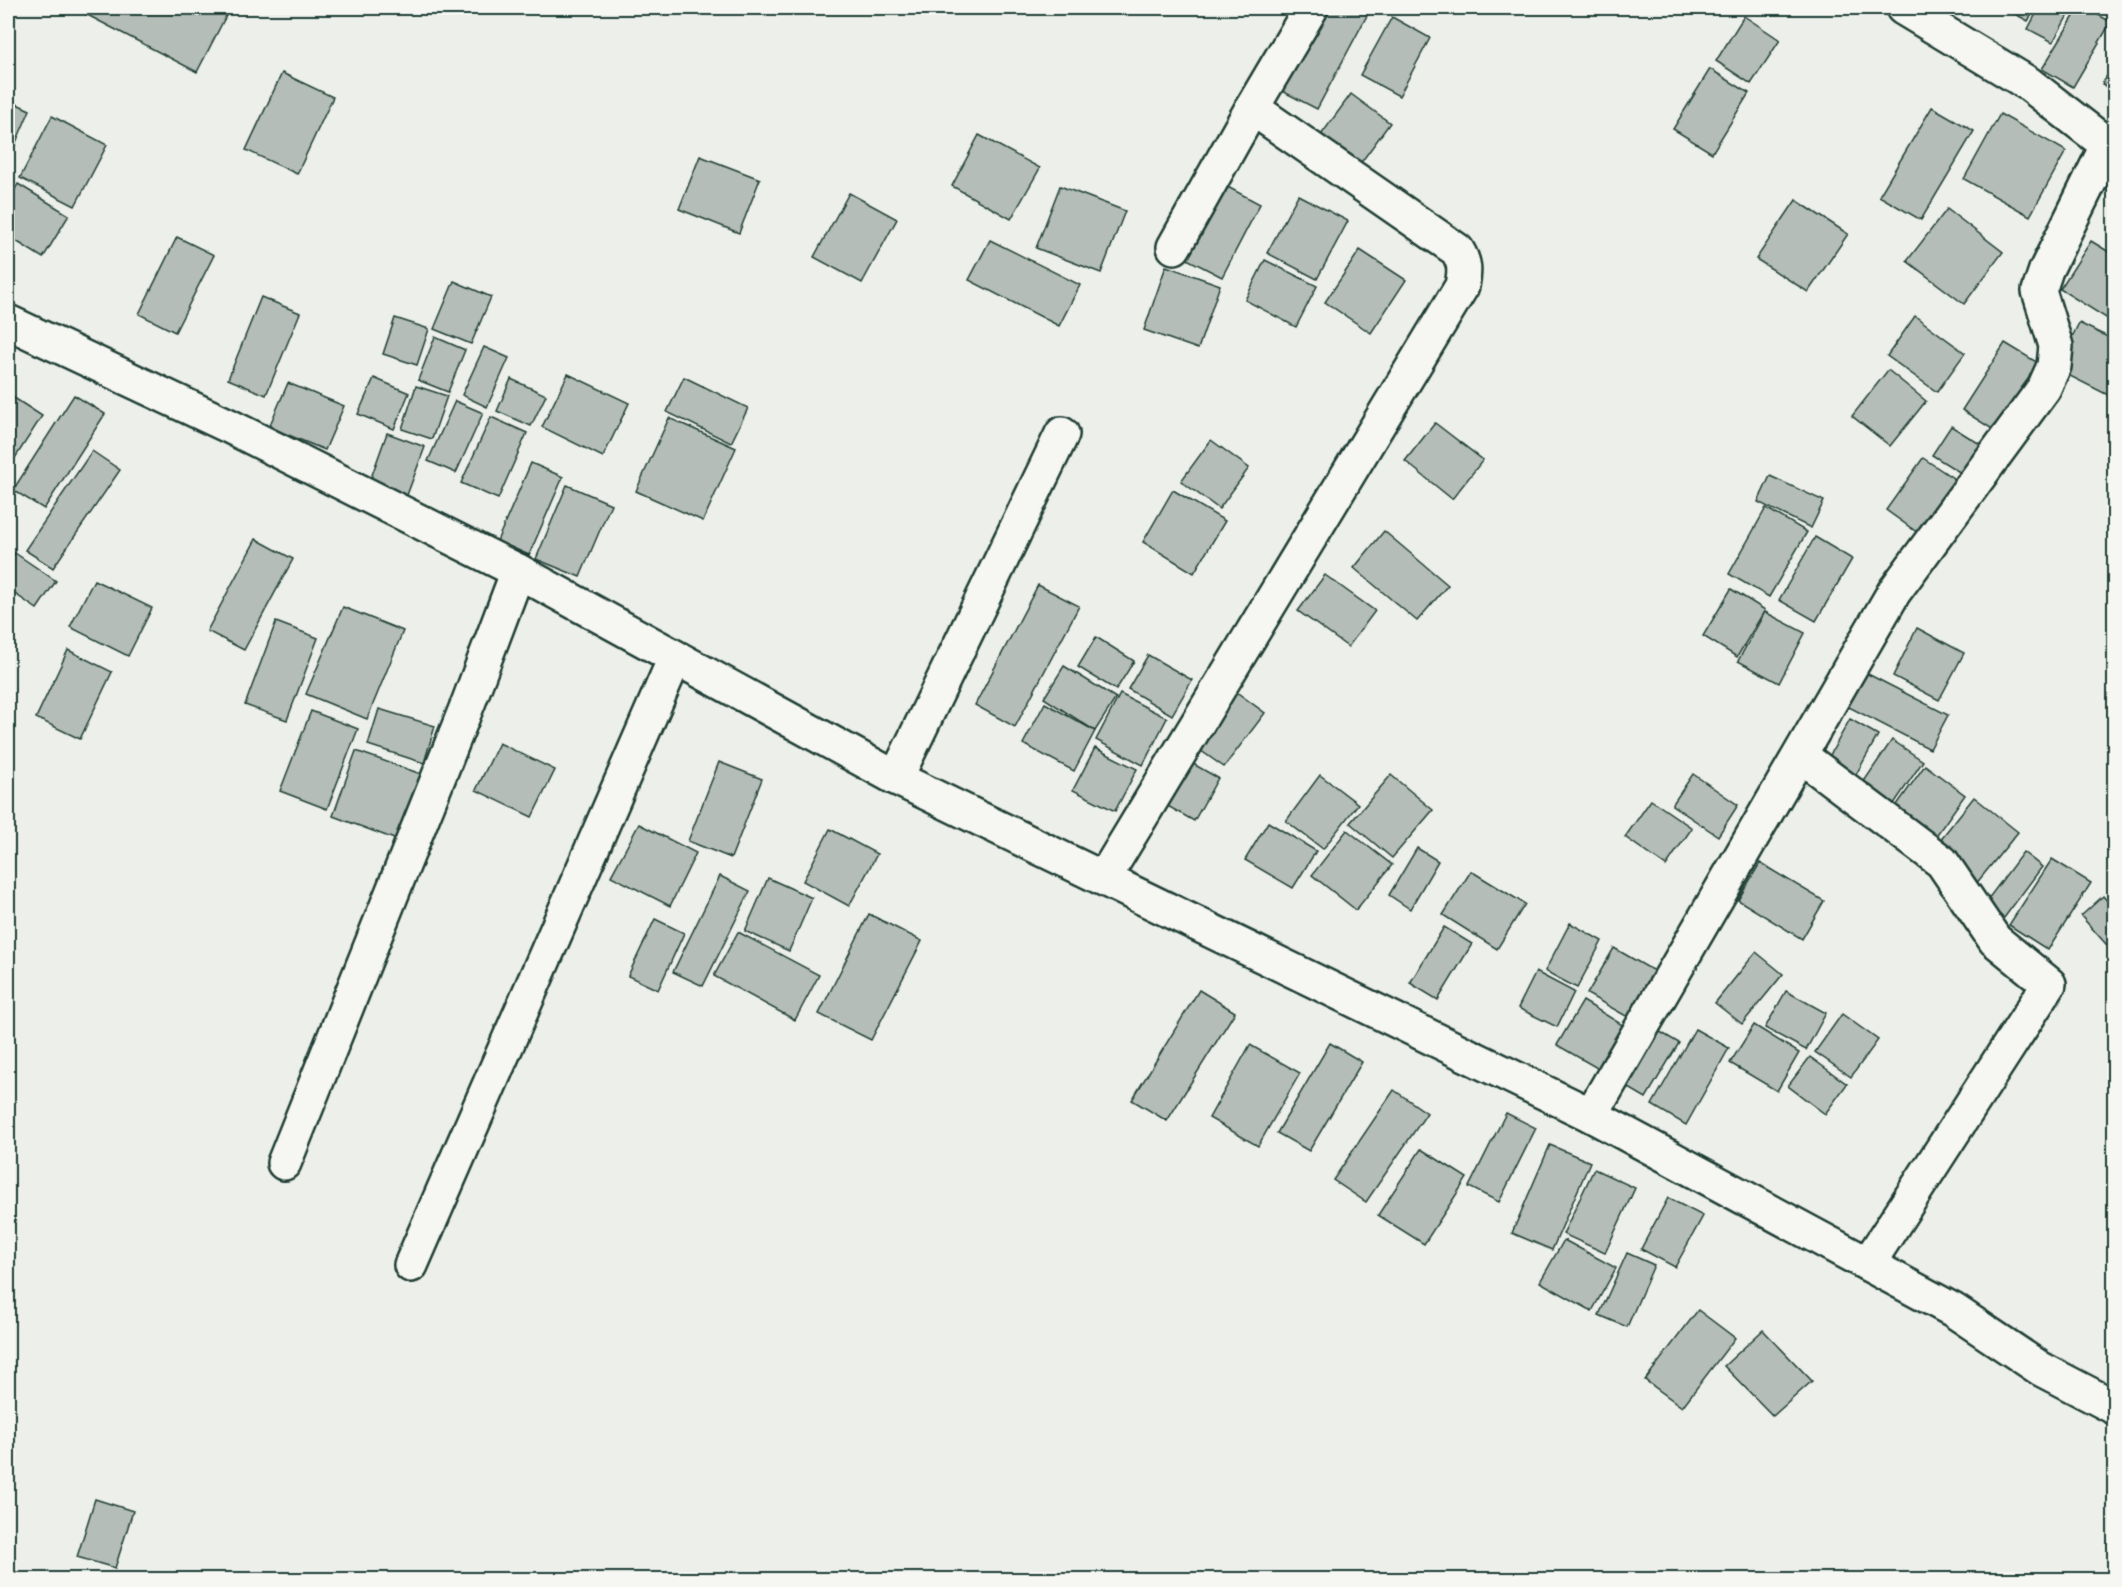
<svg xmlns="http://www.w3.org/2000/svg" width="2122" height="1587" viewBox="0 0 2122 1587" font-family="Kalam,sans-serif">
	<rect width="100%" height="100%" fill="#edefea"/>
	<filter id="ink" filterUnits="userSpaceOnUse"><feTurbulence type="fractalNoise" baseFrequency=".0167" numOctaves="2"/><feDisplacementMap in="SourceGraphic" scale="12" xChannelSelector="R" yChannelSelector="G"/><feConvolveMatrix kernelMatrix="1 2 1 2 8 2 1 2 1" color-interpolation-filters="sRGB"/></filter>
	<g filter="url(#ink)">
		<g fill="#b4bdb8" stroke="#1f3d34" stroke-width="1.5">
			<polygon points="74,8 230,8 197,72"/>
			<polygon points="1324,8 1371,8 1317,109 1280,90"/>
			<polygon points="2004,8 2036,8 2028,21"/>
			<polygon points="2039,8 2072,8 2053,42 2028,29"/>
			<polygon points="2079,8 2086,8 2111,22 2073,87 2042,69"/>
			<polygon points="1744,16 1780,40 1751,84 1716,61"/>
			<polygon points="1392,17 1430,38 1399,96 1360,75"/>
			<polygon points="2114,64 2114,92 2102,84"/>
			<polygon points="1710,69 1749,93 1712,153 1673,129"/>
			<polygon points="282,73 333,97 297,174 246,150"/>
			<polygon points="1351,94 1390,123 1357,168 1318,139"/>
			<polygon points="8,100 30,110 8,161"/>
			<polygon points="1932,107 1974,131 1921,220 1879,196"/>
			<polygon points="2000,114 2066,151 2030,216 1964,179"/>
			<polygon points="52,116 107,145 75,206 20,178"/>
			<polygon points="979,135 1040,168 1011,219 952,186"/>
			<polygon points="700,156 760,179 739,233 679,209"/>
			<polygon points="18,184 69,215 43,258 8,236 8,202"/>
			<polygon points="1222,184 1260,204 1222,277 1183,257"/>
			<polygon points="1060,186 1125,211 1101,273 1036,248"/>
			<polygon points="849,193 897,219 862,283 814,257"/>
			<polygon points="1298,195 1348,221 1317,279 1267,253"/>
			<polygon points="1796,200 1848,234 1808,292 1756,259"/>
			<polygon points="1947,209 2003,252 1964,304 1907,261"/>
			<polygon points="177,237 214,255 175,332 139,314"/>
			<polygon points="990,240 1080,285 1059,326 969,280"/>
			<polygon points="2091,241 2114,255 2114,323 2060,289"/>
			<polygon points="1360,250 1406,280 1371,333 1325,302"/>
			<polygon points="1265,260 1317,286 1296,327 1245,300"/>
			<polygon points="1166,266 1220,285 1198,349 1144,330"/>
			<polygon points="454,281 491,297 471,344 434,329"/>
			<polygon points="261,297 300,313 266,395 228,379"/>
			<polygon points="1915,316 1965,353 1937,392 1887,356"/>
			<polygon points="395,318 429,329 417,365 383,354"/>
			<polygon points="2079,323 2114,340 2114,398 2056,369"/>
			<polygon points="435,337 465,350 448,392 418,380"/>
			<polygon points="2005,343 2048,369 2005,437 1962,410"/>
			<polygon points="484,347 509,358 487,407 462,395"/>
			<polygon points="1888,370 1926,401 1890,446 1852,416"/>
			<polygon points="568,374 629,403 603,457 542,427"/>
			<polygon points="684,377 748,408 731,443 667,412"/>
			<polygon points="374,378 409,393 394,429 358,414"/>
			<polygon points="511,379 546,395 531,426 497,411"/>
			<polygon points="288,383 344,406 325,450 269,427"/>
			<polygon points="416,386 447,396 432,439 402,429"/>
			<polygon points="8,394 42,416 8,469"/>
			<polygon points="74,395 105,414 44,509 13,490"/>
			<polygon points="455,401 483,413 456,473 428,461"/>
			<polygon points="491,417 527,433 498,499 461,483"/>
			<polygon points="669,418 736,448 703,521 636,491"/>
			<polygon points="1435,423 1483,460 1452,499 1405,461"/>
			<polygon points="1951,426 1988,449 1969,478 1932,455"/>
			<polygon points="387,433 425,447 404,503 367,489"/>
			<polygon points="1211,440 1249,468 1219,509 1181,481"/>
			<polygon points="92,451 120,470 53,568 25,550"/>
			<polygon points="1923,458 1962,484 1925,538 1886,510"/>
			<polygon points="531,463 563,477 529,555 497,541"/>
			<polygon points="1770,476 1824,501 1811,528 1758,502"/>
			<polygon points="567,485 611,504 580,577 536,559"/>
			<polygon points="1173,490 1225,521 1194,573 1143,542"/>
			<polygon points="1766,508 1807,532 1769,597 1729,574"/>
			<polygon points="1384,531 1448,585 1417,621 1354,568"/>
			<polygon points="1815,537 1852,559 1816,621 1779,600"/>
			<polygon points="256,539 293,559 244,650 207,631"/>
			<polygon points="15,553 56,581 37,609 8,589 8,564"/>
			<polygon points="1325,575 1375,611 1348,647 1298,611"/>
			<polygon points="94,580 152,608 128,656 70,627"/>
			<polygon points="1038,585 1079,606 1015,727 975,705"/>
			<polygon points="1731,589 1765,610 1737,657 1703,636"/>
			<polygon points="343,607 403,631 367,719 306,694"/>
			<polygon points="1765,612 1805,633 1779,683 1738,661"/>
			<polygon points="276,622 318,638 287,720 245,705"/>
			<polygon points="1917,628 1964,653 1939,700 1893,676"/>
			<polygon points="1096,637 1134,661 1116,690 1078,667"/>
			<polygon points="68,650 112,672 80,739 36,718"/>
			<polygon points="1148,655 1192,680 1172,715 1128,689"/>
			<polygon points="1064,666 1116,698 1095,731 1044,698"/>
			<polygon points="1862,671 1948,715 1930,749 1845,705"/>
			<polygon points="1231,688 1265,713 1224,767 1190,743"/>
			<polygon points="1120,694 1167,718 1143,765 1096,740"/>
			<polygon points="1045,703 1095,731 1074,771 1023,744"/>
			<polygon points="379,709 435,726 424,763 368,745"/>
			<polygon points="311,711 358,729 327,809 280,791"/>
			<polygon points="1850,719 1878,735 1853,780 1825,764"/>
			<polygon points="1892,740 1923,761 1881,823 1850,802"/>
			<polygon points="499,743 555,770 532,817 476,790"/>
			<polygon points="1095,748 1137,769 1115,811 1073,790"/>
			<polygon points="356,751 421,774 397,840 333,816"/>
			<polygon points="1181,757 1218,778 1194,821 1157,800"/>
			<polygon points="719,762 762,779 731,858 688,841"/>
			<polygon points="1925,765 1965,795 1928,847 1887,819"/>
			<polygon points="1693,774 1738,805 1718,836 1672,805"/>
			<polygon points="1320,775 1358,804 1323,849 1286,821"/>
			<polygon points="1391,775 1433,810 1392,858 1350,823"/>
			<polygon points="1974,797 2018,832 1971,890 1928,855"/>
			<polygon points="1651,800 1692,828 1666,866 1625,837"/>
			<polygon points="1268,822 1316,851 1293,888 1245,860"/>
			<polygon points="639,824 696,853 670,906 611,876"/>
			<polygon points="830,829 877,854 849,906 803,881"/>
			<polygon points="1347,830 1392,865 1356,910 1312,875"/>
			<polygon points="1417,848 1438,861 1410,909 1389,895"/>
			<polygon points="2023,852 2042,867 2004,918 1985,903"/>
			<polygon points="2052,859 2091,883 2048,950 2009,925"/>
			<polygon points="1760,863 1824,901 1802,939 1738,900"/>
			<polygon points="1471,871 1525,904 1497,949 1443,915"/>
			<polygon points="720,876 750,891 703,986 673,972"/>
			<polygon points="768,878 812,898 789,951 745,931"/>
			<polygon points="2103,896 2114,909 2114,953 2081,916"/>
			<polygon points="869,914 922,941 871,1040 819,1014"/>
			<polygon points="655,919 684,933 658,990 628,976"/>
			<polygon points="1570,923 1602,941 1577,988 1545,971"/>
			<polygon points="1444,927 1472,944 1438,1000 1410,983"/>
			<polygon points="738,932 819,975 795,1020 714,976"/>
			<polygon points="1614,948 1661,975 1635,1021 1587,994"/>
			<polygon points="1756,952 1783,974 1742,1024 1715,1003"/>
			<polygon points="1536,972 1574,992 1557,1027 1518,1008"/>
			<polygon points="1199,990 1235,1012 1167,1121 1132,1100"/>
			<polygon points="1786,991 1826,1013 1806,1050 1765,1028"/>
			<polygon points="1583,1001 1629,1029 1604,1072 1557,1045"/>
			<polygon points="1842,1014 1878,1040 1851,1077 1815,1052"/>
			<polygon points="1754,1025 1799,1053 1777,1091 1730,1063"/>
			<polygon points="1650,1026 1679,1043 1646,1098 1617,1081"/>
			<polygon points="1695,1029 1729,1048 1686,1125 1652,1105"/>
			<polygon points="1330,1043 1362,1062 1309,1151 1277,1133"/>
			<polygon points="1250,1045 1300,1073 1258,1146 1209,1118"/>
			<polygon points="1810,1057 1847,1084 1825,1114 1788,1086"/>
			<polygon points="1394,1090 1427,1113 1366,1202 1333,1180"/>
			<polygon points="1506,1113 1536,1128 1499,1202 1469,1187"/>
			<polygon points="1550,1145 1590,1162 1552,1250 1512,1233"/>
			<polygon points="1421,1149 1467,1178 1424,1244 1378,1215"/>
			<polygon points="1594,1169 1635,1188 1605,1253 1563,1234"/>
			<polygon points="1668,1198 1703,1216 1675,1267 1641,1249"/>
			<polygon points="1564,1240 1616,1268 1592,1311 1540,1282"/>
			<polygon points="1627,1253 1654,1265 1627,1327 1599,1315"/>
			<polygon points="1698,1310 1735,1338 1682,1407 1645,1380"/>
			<polygon points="1763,1330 1812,1381 1773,1416 1724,1366"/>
			<polygon points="95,1499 133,1511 115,1568 77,1557"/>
		</g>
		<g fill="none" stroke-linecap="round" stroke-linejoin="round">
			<g stroke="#1f3d34" stroke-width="38">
				<g id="minor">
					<polyline points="1903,8 2029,84 2114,150"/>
					<polyline points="1252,108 1311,8"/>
					<polyline points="8,322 229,426 518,571 896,778 1591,1115 1953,1310 2041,1369 2114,1407"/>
					<polyline points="1801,756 1942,862 1995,940 2049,984 1868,1264"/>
					<polyline points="896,778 1062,434"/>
					<path d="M1104,878l358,-592c3,-16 3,-23 -5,-36l-205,-142 -78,139"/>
					<polyline points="1591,1115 1894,592 2044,388 2054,366 2056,346 2039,291 2046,270 2107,146"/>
					<polyline points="284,1163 469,701 518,571"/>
					<polyline points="411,1265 675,658"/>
				</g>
			</g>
			<use href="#minor" stroke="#f6f6f2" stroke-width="33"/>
		</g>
	</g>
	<rect width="2122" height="1587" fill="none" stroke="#f6f6f2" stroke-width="30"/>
	<rect x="15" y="15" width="2092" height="1557" fill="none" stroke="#1f3d34" stroke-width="2" filter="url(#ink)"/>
</svg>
